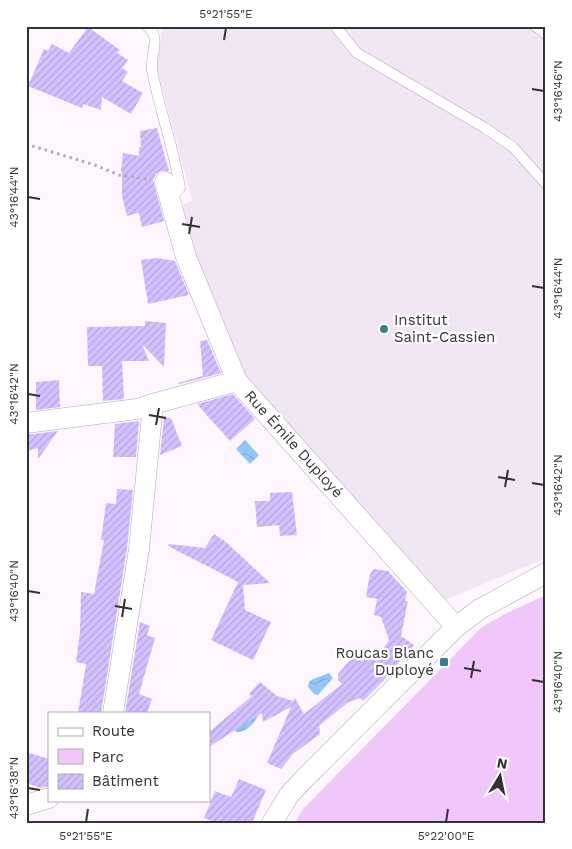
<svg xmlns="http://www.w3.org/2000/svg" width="572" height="849" viewBox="0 0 572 849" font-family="'Work Sans',sans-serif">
	<defs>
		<pattern id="water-waves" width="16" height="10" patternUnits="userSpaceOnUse" patternTransform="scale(1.25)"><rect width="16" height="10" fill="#91c7f7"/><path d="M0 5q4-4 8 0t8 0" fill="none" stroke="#7eabd4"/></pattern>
		<pattern id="building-hatch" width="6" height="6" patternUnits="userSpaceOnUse" patternTransform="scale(1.25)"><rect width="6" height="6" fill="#d2c0ff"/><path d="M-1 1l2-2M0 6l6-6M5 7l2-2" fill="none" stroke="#b5a5db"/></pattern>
	</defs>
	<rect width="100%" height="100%" fill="#fdf6ff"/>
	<polygon fill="#f1e6f4" points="159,26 546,26 546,558 445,600 247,383 196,275 178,207 192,200 157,68 162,28"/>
	<polygon fill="#f0c6fb" points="546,595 546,823 295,823 303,809 482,627 505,614"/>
	<g fill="url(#water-waves)">
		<polygon points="245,440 259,455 250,464 236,449"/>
		<polygon points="329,673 333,678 318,695 314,694 308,687 309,682 313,679"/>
		<path d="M251,701l7,14c-3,9 -13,18 -22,17l-7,-8z"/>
	</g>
	<g fill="url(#building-hatch)">
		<polygon points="88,27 120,50 117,53 128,60 122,68 128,72 122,81 143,93 131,114 102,97 101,110 83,104 82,108 28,86 44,49 48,51 52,44 69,53"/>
		<polygon points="157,128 169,171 161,171 156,174 153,180 164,221 142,227 139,213 127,216 122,196 122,172 121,171 123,153 139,156 139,147 141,147 140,131"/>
		<polygon points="157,258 175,261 189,295 148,304 141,260"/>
		<polygon points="145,321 166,323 164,367 142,344 149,361 122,361 124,399 103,401 102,366 88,366 87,327 145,326"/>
		<polygon points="207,340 221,373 180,384 178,383 203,376 200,341"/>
		<polygon points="59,380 60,407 36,410 36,382"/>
		<polygon points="233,394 255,419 230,441 197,404"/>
		<polygon points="164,418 171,418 182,446 160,455"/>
		<polygon points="139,421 136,457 113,457 115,424"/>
		<polygon points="58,431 38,459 38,448 26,451 26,435"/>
		<polygon points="117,489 133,490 127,548 101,713 78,713 86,664 76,662 80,632 81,592 94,594 104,540 101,540 106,503 116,504"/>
		<polygon points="292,492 297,535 280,536 279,525 257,527 255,501 270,501 270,493"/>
		<polygon points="214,534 226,542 270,583 243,585 245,610 271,622 253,660 211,640 238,582 168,546 169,544 205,548"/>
		<polygon points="374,569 388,571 407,592 405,601 408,601 401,636 414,645 383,681 363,701 360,698 347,703 319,726 320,734 293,754 281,769 267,763 291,707 263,722 262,713 209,747 209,732 252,696 249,694 260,682 277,696 293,701 295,698 304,714 342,684 338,680 338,674 358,651 376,659 389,640 381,617 374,615 377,599 366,597 370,574"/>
		<polygon points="140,622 150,626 147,635 155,638 139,694 152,699 147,713 125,713"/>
		<polygon points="26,752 49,759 49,786 41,788 26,783"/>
		<polygon points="239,779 266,790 252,823 217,823 204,818 215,791 231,797"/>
	</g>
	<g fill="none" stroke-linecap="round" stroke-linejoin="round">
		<g stroke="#afa9b0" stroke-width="11">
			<g id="lane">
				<path d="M147,26c15,10 3,29 5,44 7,39 22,78 28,118l-10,12"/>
				<polyline points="335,26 357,53 485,128 513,147 546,184"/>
				<polyline points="535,26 546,34"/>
			</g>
		</g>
		<g stroke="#afa9b0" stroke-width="21">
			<g id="street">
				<polyline points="165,182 186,257 237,381 456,627"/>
				<polyline points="26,423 137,409 153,404"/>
				<polyline points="113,713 139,549 153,404 237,381"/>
				<polyline points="26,805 49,798"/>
				<polyline points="272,823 289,795 302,781 456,627 480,609 546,573"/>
			</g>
		</g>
		<polyline stroke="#b1acb2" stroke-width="3" stroke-dasharray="2.5 4" stroke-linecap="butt" points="26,144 95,165 119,175 147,179"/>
		<use href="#lane" stroke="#fff" stroke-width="10"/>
		<use href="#street" stroke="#fff" stroke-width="20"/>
	</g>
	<path fill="none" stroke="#333134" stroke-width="2" d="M224,40l2,-12M532,89l12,2M28,197l12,2M182,224l18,3M189,234l3,-17M532,286l12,2M28,394l12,2M149,415l17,3M156,425l3,-17M498,477l17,3M532,483l12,2M505,487l3,-17M28,591l12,2M115,606l17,3M122,617l3,-18M464,668l17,3M471,678l3,-17M532,680l12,2M28,788l12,2M86,822l2,-13M446,822l2,-13"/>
	<g fill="#397e8b" stroke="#fff" stroke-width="2">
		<circle cx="384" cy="329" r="5"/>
		<rect x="439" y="657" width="10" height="10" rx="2.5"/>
	</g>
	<g text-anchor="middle" stroke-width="4.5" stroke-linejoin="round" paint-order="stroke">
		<g font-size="15" fill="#333134" stroke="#fff" text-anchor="start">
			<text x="394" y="325">Institut<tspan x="394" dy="17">Saint-Cassien</tspan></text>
			<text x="434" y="658" text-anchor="end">Roucas Blanc<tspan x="434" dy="17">Duployé</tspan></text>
		</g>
		<g font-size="15" fill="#333134" stroke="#fff">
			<text transform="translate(294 444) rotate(48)" y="5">Rue Émile Duployé</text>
		</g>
	</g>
	<rect width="572" height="849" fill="none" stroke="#ffffff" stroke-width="55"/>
	<rect x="48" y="712" width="162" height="90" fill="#ffffff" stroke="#adadae"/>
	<rect x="58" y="728" width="25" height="8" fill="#ffffff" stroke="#adadae"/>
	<text x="92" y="736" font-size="15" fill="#333134">Route</text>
	<rect x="58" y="749" width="25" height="15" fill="#f0c6fb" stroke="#adadae"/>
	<text x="92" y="762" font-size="15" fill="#333134">Parc</text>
	<rect x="58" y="774" width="25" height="15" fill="url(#building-hatch)" stroke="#adadae"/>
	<text x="92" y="786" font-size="15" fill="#333134">Bâtiment</text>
	<g transform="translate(500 776) rotate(10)" stroke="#ffffff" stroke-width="4" paint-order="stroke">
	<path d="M0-4L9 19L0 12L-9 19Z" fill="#333134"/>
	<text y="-8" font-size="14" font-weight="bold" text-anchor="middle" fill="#333134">N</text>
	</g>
	<rect x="28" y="28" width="516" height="794" fill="none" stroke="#333134" stroke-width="2"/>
	<g font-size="12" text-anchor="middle" fill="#333134">
		<text x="226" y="18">5°21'55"E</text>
		<text transform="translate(558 91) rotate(-90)" y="4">43°16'46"N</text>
		<text transform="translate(14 197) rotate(-90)" y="4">43°16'44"N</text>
		<text transform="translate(558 288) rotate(-90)" y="4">43°16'44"N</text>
		<text transform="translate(14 394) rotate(-90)" y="4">43°16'42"N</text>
		<text transform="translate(558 485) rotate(-90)" y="4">43°16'42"N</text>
		<text transform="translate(14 591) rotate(-90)" y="4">43°16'40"N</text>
		<text transform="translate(558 682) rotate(-90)" y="4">43°16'40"N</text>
		<text transform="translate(14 788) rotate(-90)" y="4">43°16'38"N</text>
		<text x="86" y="840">5°21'55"E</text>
		<text x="446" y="840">5°22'00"E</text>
	</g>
</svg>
